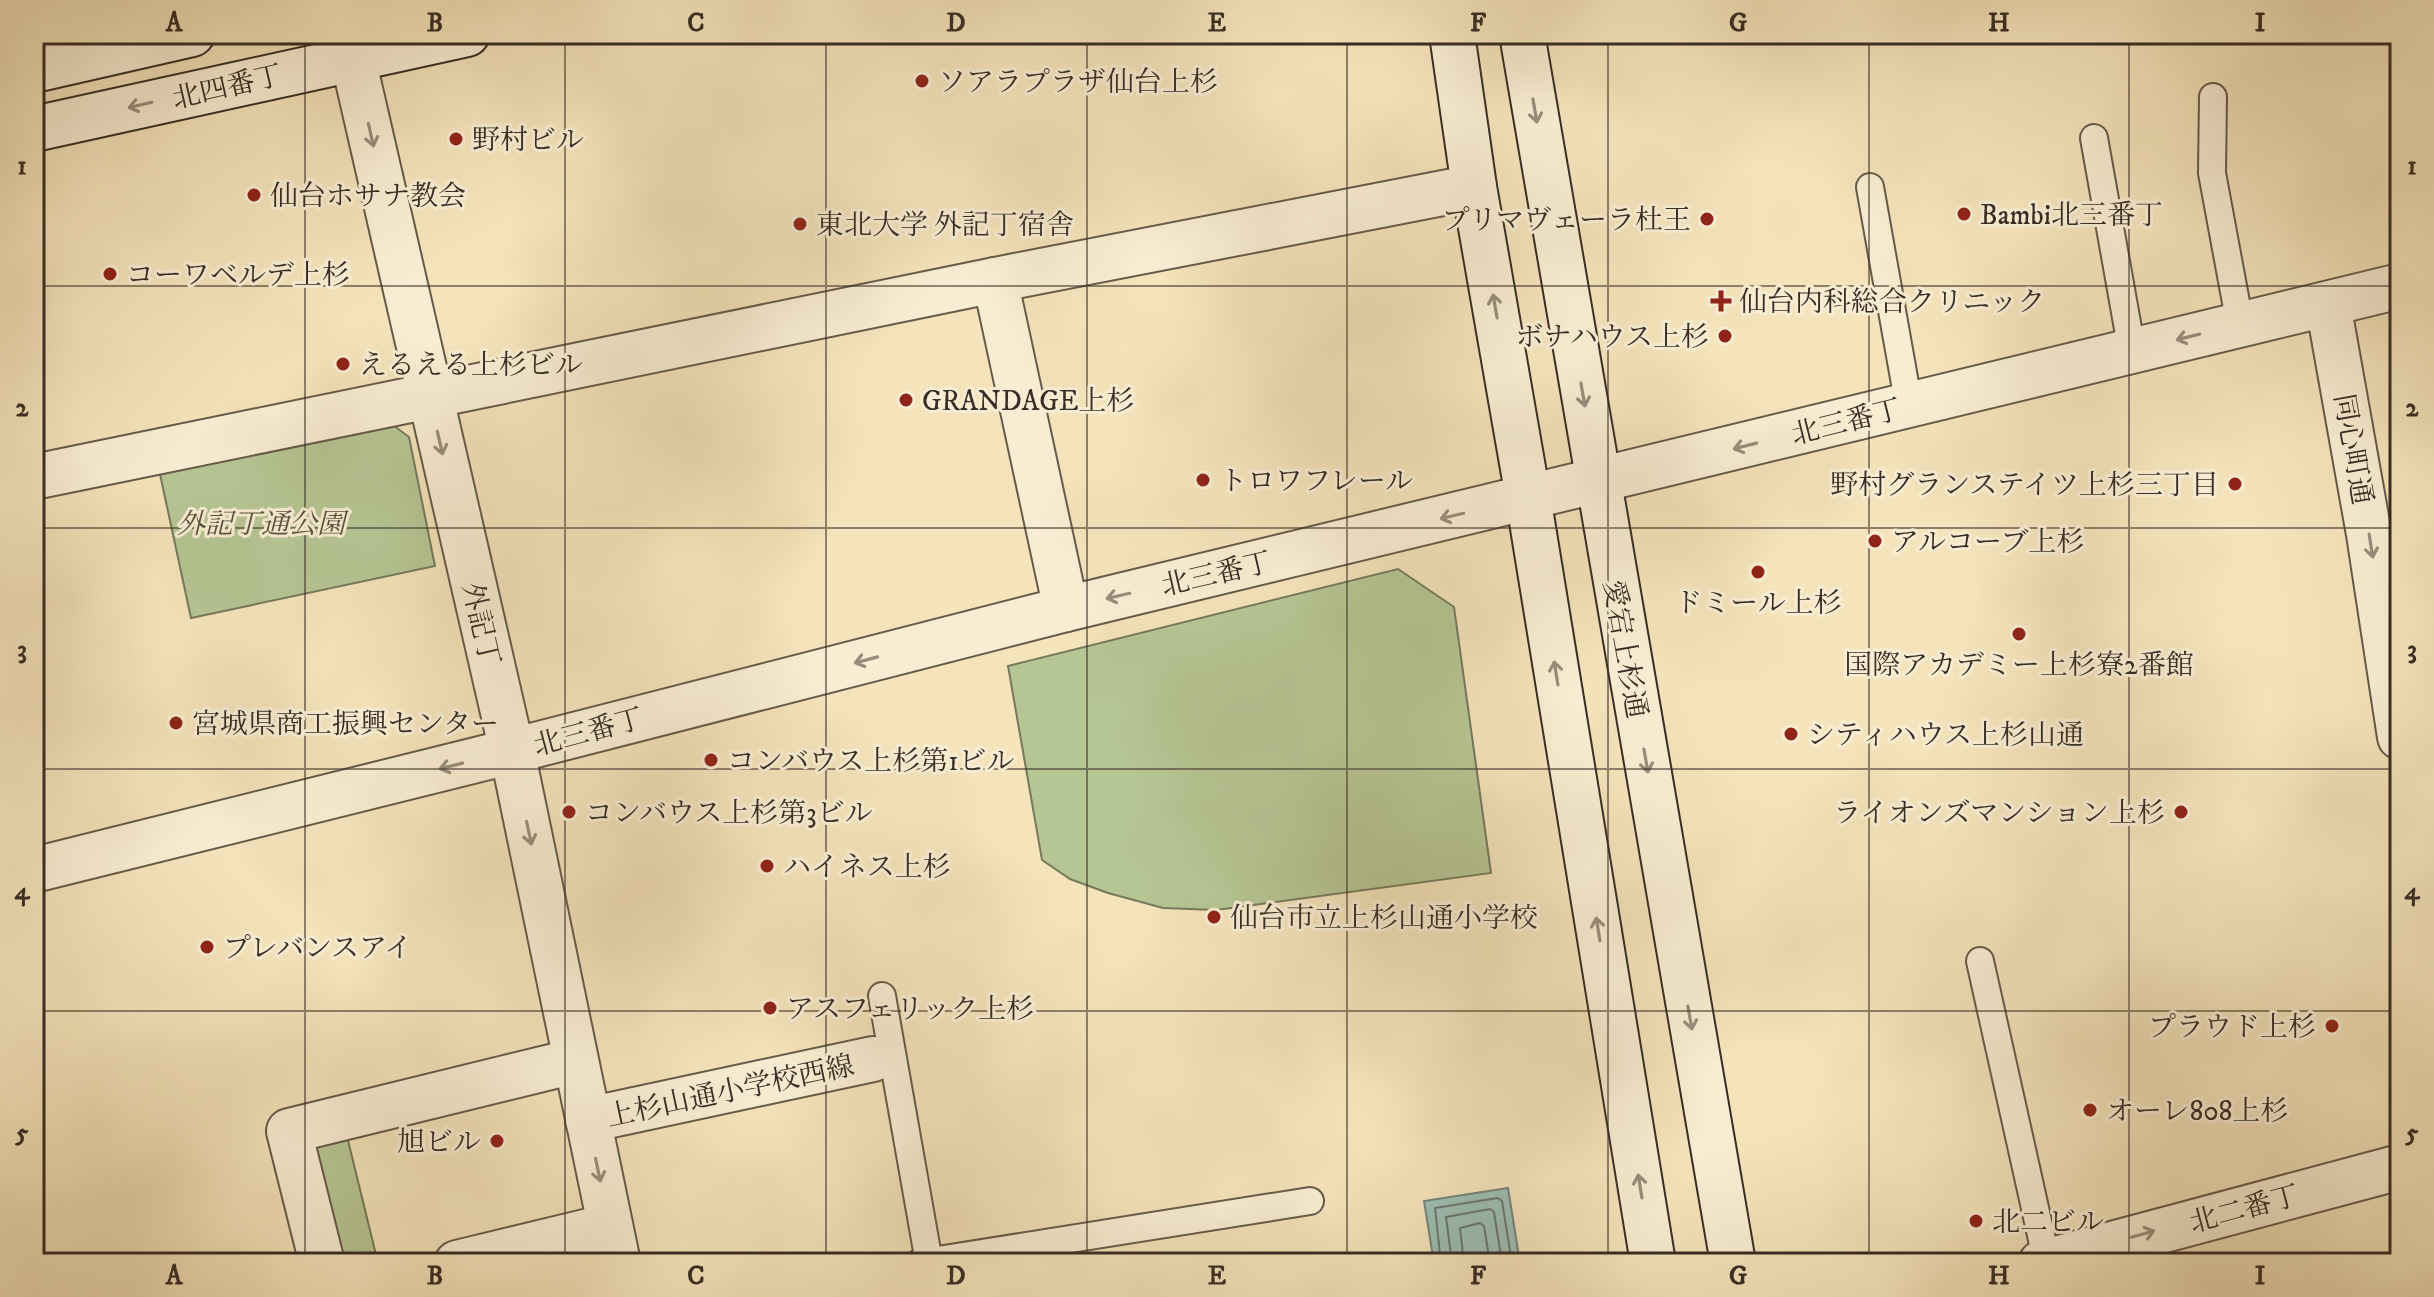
<svg xmlns="http://www.w3.org/2000/svg" width="2434" height="1297" viewBox="0 0 2434 1297" font-family="'IM FELL DW Pica','Noto Serif JP',serif">
	<rect width="100%" height="100%" fill="#f4e3bb"/>
	<filter id="stains"><feTurbulence type="fractalNoise" baseFrequency=".0025" numOctaves="4"/><feColorMatrix values="0 0 0 0 .2 0 0 0 0 .09 0 0 0 0 .02 0 0 0 .5 -.17"/></filter>
	<radialGradient id="worn" r=".72"><stop offset=".6" stop-color="#630" stop-opacity="0"/><stop offset="1" stop-color="#630" stop-opacity=".3"/></radialGradient>
	<g fill="#b6c594" stroke="#76795c" stroke-width="2">
		<polygon points="382,417 409,437 435,566 191,618 158,465"/>
		<polygon points="1398,569 1454,607 1491,873 1216,910 1163,908 1108,893 1070,879 1042,860 1008,666"/>
		<polygon points="344,1124 378,1263 347,1263 342,1260 309,1133"/>
	</g>
	<polygon fill="#9cbeb4" stroke="#74847a" stroke-width="2" points="1508,1188 1520,1263 1434,1263 1424,1201"/>
	<g fill="none" stroke-linecap="round" stroke-linejoin="round">
		<g stroke="#6a766c" stroke-width="2">
			<polyline points="1441,1263 1435,1208 1498,1198 1502,1201 1512,1263"/>
			<polyline points="1452,1263 1446,1217 1490,1209 1494,1212 1502,1263"/>
			<polyline points="1464,1263 1460,1228 1480,1223 1484,1226 1490,1263"/>
		</g>
		<g stroke="#665a4a" stroke-width="30">
			<g id="lane">
				<polyline points="2213,97 2212,173 2240,324"/>
				<polyline points="2094,138 2132,351"/>
				<polyline points="1870,187 1909,406"/>
				<polyline points="1980,961 2047,1262"/>
				<polyline points="882,996 929,1262"/>
				<polyline points="919,1263 1310,1201"/>
			</g>
		</g>
		<g stroke="#665a4a" stroke-width="48">
			<g id="street">
				<polyline points="353,59 512,751 618,1263"/>
				<polyline points="995,280 1066,609"/>
				<polyline points="2328,304 2369,534 2400,737"/>
				<polyline points="34,477 995,280 1474,187"/>
				<polyline points="34,870 512,751 1066,609 2400,286"/>
				<polyline points="588,1120 873,1059"/>
				<polyline points="322,1263 289,1131 575,1061"/>
				<polyline points="457,1263 610,1226"/>
				<polyline points="2041,1263 2400,1167"/>
			</g>
		</g>
		<g stroke="#372d24" stroke-width="48">
			<g id="secondary">
				<polyline points="1452,34 1474,187 1528,497 1653,1263"/>
				<polyline points="1522,34 1733,1263"/>
				<polyline points="34,70 192,34"/>
				<polyline points="34,129 467,34"/>
			</g>
		</g>
		<use href="#lane" stroke="#f8edd3" stroke-width="26"/>
		<use href="#street" stroke="#f8edd3" stroke-width="44"/>
		<use href="#secondary" stroke="#f8edd3" stroke-width="44"/>
	</g>
	<defs><path id="oneway-shaft" d="M-6 0H5M1.5-3L5.5 0L1.5 3" fill="none" stroke-width="1.6" stroke-linecap="round" stroke-linejoin="round" transform="scale(2)"/></defs>
	<g stroke="#988d7c">
		<use href="#oneway-shaft" transform="translate(140 105) rotate(167)"/>
		<use href="#oneway-shaft" transform="translate(1535 111) rotate(80)"/>
		<use href="#oneway-shaft" transform="translate(371 135) rotate(77)"/>
		<use href="#oneway-shaft" transform="translate(1495 306) rotate(-100)"/>
		<use href="#oneway-shaft" transform="translate(2188 337) rotate(166)"/>
		<use href="#oneway-shaft" transform="translate(1583 395) rotate(80)"/>
		<use href="#oneway-shaft" transform="translate(440 443) rotate(77)"/>
		<use href="#oneway-shaft" transform="translate(1745 446) rotate(166)"/>
		<use href="#oneway-shaft" transform="translate(1452 516) rotate(167)"/>
		<use href="#oneway-shaft" transform="translate(2371 546) rotate(81)"/>
		<use href="#oneway-shaft" transform="translate(1118 596) rotate(167)"/>
		<use href="#oneway-shaft" transform="translate(866 660) rotate(165)"/>
		<use href="#oneway-shaft" transform="translate(1556 673) rotate(-99)"/>
		<use href="#oneway-shaft" transform="translate(1646 761) rotate(80)"/>
		<use href="#oneway-shaft" transform="translate(451 766) rotate(166)"/>
		<use href="#oneway-shaft" transform="translate(529 833) rotate(78)"/>
		<use href="#oneway-shaft" transform="translate(1598 929) rotate(-99)"/>
		<use href="#oneway-shaft" transform="translate(1690 1018) rotate(80)"/>
		<use href="#oneway-shaft" transform="translate(598 1170) rotate(78)"/>
		<use href="#oneway-shaft" transform="translate(1640 1186) rotate(-99)"/>
		<use href="#oneway-shaft" transform="translate(2143 1234) rotate(-16)"/>
	</g>
	<path fill="none" stroke="#372d24" stroke-width="2" stroke-opacity="0.55" d="M305,34v1229M565,34v1229M826,34v1229M1087,34v1229M1347,34v1229M1608,34v1229M1869,34v1229M2129,34v1229M34,286h2366M34,528h2366M34,769h2366M34,1011h2366"/>
	<g fill="#8f2418" stroke="#f8edd3" stroke-width="3">
		<circle cx="922" cy="81" r="8"/>
		<circle cx="456" cy="139" r="8"/>
		<circle cx="254" cy="195" r="8"/>
		<circle cx="1964" cy="214" r="8"/>
		<circle cx="1707" cy="219" r="8"/>
		<circle cx="800" cy="224" r="8"/>
		<circle cx="110" cy="274" r="8"/>
		<path d="M1717 289h8v8h8v8h-8v8h-8v-8h-8v-8h8z"/>
		<circle cx="1725" cy="336" r="8"/>
		<circle cx="343" cy="364" r="8"/>
		<circle cx="906" cy="400" r="8"/>
		<circle cx="1203" cy="480" r="8"/>
		<circle cx="2235" cy="484" r="8"/>
		<circle cx="1875" cy="541" r="8"/>
		<circle cx="1758" cy="572" r="8"/>
		<circle cx="2019" cy="634" r="8"/>
		<circle cx="176" cy="723" r="8"/>
		<circle cx="1791" cy="734" r="8"/>
		<circle cx="711" cy="760" r="8"/>
		<circle cx="569" cy="812" r="8"/>
		<circle cx="2181" cy="812" r="8"/>
		<circle cx="767" cy="866" r="8"/>
		<circle cx="1214" cy="917" r="8"/>
		<circle cx="207" cy="947" r="8"/>
		<circle cx="770" cy="1008" r="8"/>
		<circle cx="2332" cy="1026" r="8"/>
		<circle cx="2090" cy="1110" r="8"/>
		<circle cx="497" cy="1141" r="8"/>
		<circle cx="1976" cy="1221" r="8"/>
	</g>
	<g text-anchor="middle" stroke-width="6" stroke-linejoin="round" paint-order="stroke">
		<g font-size="28" fill="#372d24" stroke="#f8edd3" text-anchor="start">
			<text x="938" y="91">ソアラプラザ仙台上杉</text>
			<text x="472" y="149">野村ビル</text>
			<text x="270" y="205">仙台ホサナ教会</text>
			<text x="1980" y="224">Bambi北三番丁</text>
			<text x="1691" y="229" text-anchor="end">プリマヴェーラ杜王</text>
			<text x="816" y="234">東北大学 外記丁宿舎</text>
			<text x="126" y="284">コーワベルデ上杉</text>
			<text x="1739" y="311">仙台内科総合クリニック</text>
			<text x="1709" y="346" text-anchor="end">ボナハウス上杉</text>
			<text x="359" y="374">えるえる上杉ビル</text>
			<text x="922" y="410">GRANDAGE上杉</text>
			<text x="1219" y="490">トロワフレール</text>
			<text x="2219" y="494" text-anchor="end">野村グランステイツ上杉三丁目</text>
			<text x="1891" y="551">アルコーブ上杉</text>
			<text x="1758" y="612" text-anchor="middle">ドミール上杉</text>
			<text x="2019" y="674" text-anchor="middle">国際アカデミー上杉寮2番館</text>
			<text x="192" y="733">宮城県商工振興センター</text>
			<text x="1807" y="744">シティハウス上杉山通</text>
			<text x="727" y="770">コンバウス上杉第1ビル</text>
			<text x="585" y="822">コンバウス上杉第3ビル</text>
			<text x="2165" y="822" text-anchor="end">ライオンズマンション上杉</text>
			<text x="783" y="876">ハイネス上杉</text>
			<text x="1230" y="927">仙台市立上杉山通小学校</text>
			<text x="223" y="957">プレバンスアイ</text>
			<text x="786" y="1018">アスフェリック上杉</text>
			<text x="2316" y="1036" text-anchor="end">プラウド上杉</text>
			<text x="2106" y="1120">オーレ808上杉</text>
			<text x="481" y="1151" text-anchor="end">旭ビル</text>
			<text x="1992" y="1231">北二ビル</text>
		</g>
		<g font-size="28" fill="#372d24" stroke="#f8edd3">
			<text transform="translate(227 86) rotate(-13)" y="10">北四番丁</text>
			<text transform="translate(1846 421) rotate(-14)" y="10">北三番丁</text>
			<text transform="translate(2354 449) rotate(80)" y="10">同心町通</text>
			<text transform="translate(1216 573) rotate(-13)" y="10">北三番丁</text>
			<text transform="translate(482 624) rotate(77)" y="10">外記丁</text>
			<text transform="translate(1626 649) rotate(80)" y="10">愛宕上杉通</text>
			<text transform="translate(588 731) rotate(-15)" y="10">北三番丁</text>
			<text transform="translate(730 1090) rotate(-12)" y="10">上杉山通小学校西線</text>
			<text transform="translate(2244 1208) rotate(-15)" y="10">北二番丁</text>
		</g>
		<g font-size="28" font-style="italic" fill="#575340" stroke="#f8edd3">
			<text x="261" y="533">外記丁通公園</text>
		</g>
	</g>
	<rect width="2434" height="1297" fill="none" stroke="#f4e3bb" stroke-width="88"/>
	<rect x="44" y="44" width="2346" height="1209" fill="none" stroke="#372d24" stroke-width="3"/>
	<g font-size="26" text-anchor="middle" font-weight="bold" fill="#372d24">
		<text x="174" y="31">A</text>
		<text x="435" y="31">B</text>
		<text x="696" y="31">C</text>
		<text x="956" y="31">D</text>
		<text x="1217" y="31">E</text>
		<text x="1478" y="31">F</text>
		<text x="1738" y="31">G</text>
		<text x="1999" y="31">H</text>
		<text x="2260" y="31">I</text>
		<text x="22" y="174">1</text>
		<text x="2412" y="174">1</text>
		<text x="22" y="416">2</text>
		<text x="2412" y="416">2</text>
		<text x="22" y="658">3</text>
		<text x="2412" y="658">3</text>
		<text x="22" y="899">4</text>
		<text x="2412" y="899">4</text>
		<text x="22" y="1141">5</text>
		<text x="2412" y="1141">5</text>
		<text x="174" y="1284">A</text>
		<text x="435" y="1284">B</text>
		<text x="696" y="1284">C</text>
		<text x="956" y="1284">D</text>
		<text x="1217" y="1284">E</text>
		<text x="1478" y="1284">F</text>
		<text x="1738" y="1284">G</text>
		<text x="1999" y="1284">H</text>
		<text x="2260" y="1284">I</text>
	</g>
	<rect width="100%" height="100%" filter="url(#stains)"/>
	<rect width="100%" height="100%" fill="url(#worn)"/>
</svg>
